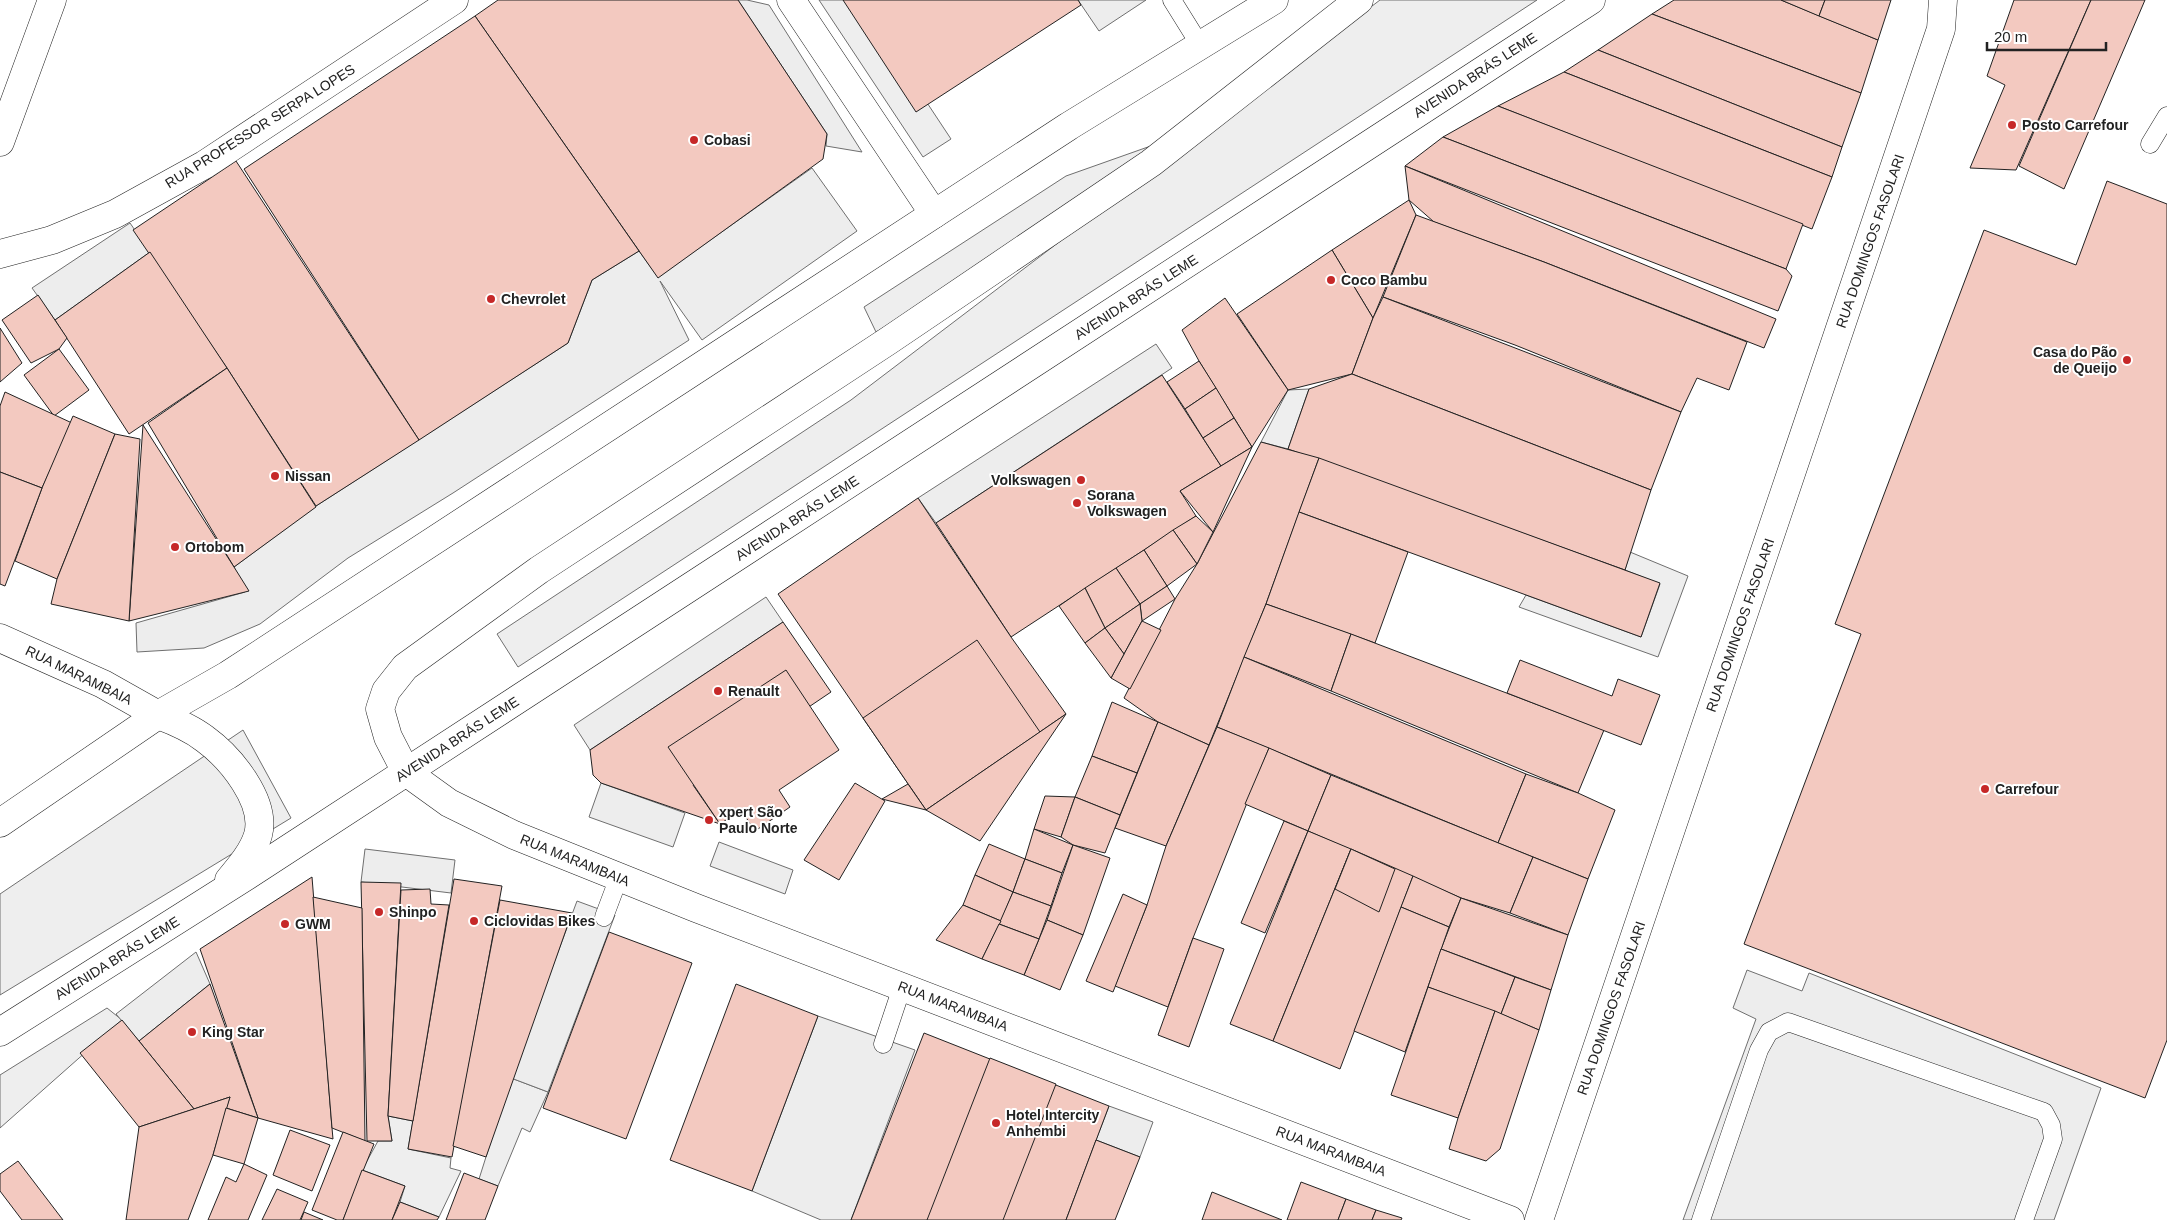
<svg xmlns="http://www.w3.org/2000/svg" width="2167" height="1220" viewBox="0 0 2167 1220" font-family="Helvetica,sans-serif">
	<rect width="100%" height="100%" fill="#fff"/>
	<g fill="#eee" stroke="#6f6f6f">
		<polygon points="819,0 859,0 951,139 923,157"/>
		<polygon points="1380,0 1537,0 518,667 497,634 851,400 1175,154 876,332 864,307 1066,176 1162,142 1181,151"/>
		<polygon points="1309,389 1288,449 1261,442 1288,390"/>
		<polygon points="1630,552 1688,576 1658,657 1519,607 1526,595 1641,637 1660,584 1625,570"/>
		<polygon points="243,730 291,818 0,995 0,894"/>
		<polygon points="107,1008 122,1020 0,1128 0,1075"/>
		<polygon points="511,1078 548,1092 530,1132 522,1128 498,1186 479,1179"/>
		<polygon points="388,1116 413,1121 408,1149 451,1158 450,1168 461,1171 439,1217 400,1202 405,1186 362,1170 378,1141 392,1141"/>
	</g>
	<g fill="#ededed" stroke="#6f6f6f">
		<polygon points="738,0 747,0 769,5 862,152 826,146 827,134"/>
		<polygon points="1078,0 1146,0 1099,31"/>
		<polygon points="812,168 857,231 702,340 660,281 689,340 453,493 348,558 260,624 204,648 137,652 136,623 245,592 234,567 316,506 568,343 592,280 639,251 658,277"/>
		<polygon points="130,223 150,252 55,320 32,288"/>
		<polygon points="1156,344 1172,368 936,523 918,498"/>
		<polygon points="766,597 783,622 590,750 574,725"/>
		<polygon points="601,783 685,813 673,847 589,817"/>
		<polygon points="719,842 793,870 785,894 710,866"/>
		<polygon points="365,849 455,860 451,893 361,882"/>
		<polygon points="577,901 615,915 548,1092 511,1078"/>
		<polygon points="196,952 210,984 139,1041 116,1014"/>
		<polygon points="1747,970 1802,991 1809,973 2101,1088 2054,1220 1683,1220 1756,1019 1733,1008"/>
		<polygon points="818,1016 915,1050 851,1220 821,1220 752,1191"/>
		<polygon points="1109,1106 1153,1122 1140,1157 1096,1140"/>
	</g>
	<g fill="#f3c9c0" stroke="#222">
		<polygon points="498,0 738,0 827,134 823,159 658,278 475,16"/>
		<polygon points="843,0 1078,0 1081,5 916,112"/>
		<polygon points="1674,0 1781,0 1878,40 1861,93 1652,14"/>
		<polygon points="1781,0 1825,0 1819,16"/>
		<polygon points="1825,0 1891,0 1878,40 1819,16"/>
		<polygon points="2014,0 2091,0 2016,170 1970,168 2005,85 1987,76"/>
		<polygon points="2091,0 2145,0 2064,189 2019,166"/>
		<polygon points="1652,14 1861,93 1842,147 1598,50"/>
		<polygon points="475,16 639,251 592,280 568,343 419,440 244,169"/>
		<polygon points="1598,50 1842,147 1832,177 1564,72"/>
		<polygon points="1564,72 1832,177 1812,229 1498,106"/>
		<polygon points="1498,106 1803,224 1786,269 1443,137"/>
		<polygon points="1443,137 1786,269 1792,276 1778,311 1405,166"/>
		<polygon points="236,161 419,440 316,506 227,368 133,230"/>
		<polygon points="1405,166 1776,319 1764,348 1544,262 1434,222 1409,200"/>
		<polygon points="2107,181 2167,204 2167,1040 2145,1098 1744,944 1861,634 1835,624 1984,230 2076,265"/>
		<polygon points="1409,200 1416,215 1373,318 1332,250"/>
		<polygon points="1416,215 1544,262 1747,342 1729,390 1697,378 1681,412 1515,345 1383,297"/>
		<polygon points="1332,250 1373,318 1352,374 1288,390 1237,314"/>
		<polygon points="150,252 227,368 129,434 55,320"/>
		<polygon points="38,295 67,338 59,349 31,363 2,320"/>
		<polygon points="1383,297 1681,412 1651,490 1352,374 1373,318"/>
		<polygon points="1225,298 1288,390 1252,447 1199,361 1182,330"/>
		<polygon points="0,328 22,363 0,382"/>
		<polygon points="59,349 89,390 54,416 24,375"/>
		<polygon points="1199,361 1216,388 1185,409 1167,382"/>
		<polygon points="227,368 316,507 234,567 148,423"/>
		<polygon points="1352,374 1651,490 1625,570 1288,449 1309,389"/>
		<polygon points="1162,375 1221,466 1180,491 1196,516 1011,637 936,523"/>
		<polygon points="1216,388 1234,418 1203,438 1185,409"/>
		<polygon points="5,392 72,423 42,488 0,472 0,406"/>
		<polygon points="73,416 115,434 57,579 15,561 42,488"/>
		<polygon points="1234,418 1252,447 1221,466 1203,438"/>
		<polygon points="143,425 234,567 249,591 129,621"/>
		<polygon points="115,434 140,439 129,621 51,604 57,579"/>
		<polygon points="1261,442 1319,458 1266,604 1209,745 1158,722 1124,698 1175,599 1197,564"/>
		<polygon points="1252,447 1213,532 1180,491"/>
		<polygon points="1319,458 1660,583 1641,637 1299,512"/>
		<polygon points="0,472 42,488 5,586 0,584"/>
		<polygon points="918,498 1011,637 1066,714 926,810 778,594"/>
		<polygon points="1299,512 1408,552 1375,643 1266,604"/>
		<polygon points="1196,516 1213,532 1197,564 1173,530"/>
		<polygon points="1173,530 1197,564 1167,586 1144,550"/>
		<polygon points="1144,550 1167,586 1140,604 1116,568"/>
		<polygon points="1116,568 1140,604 1105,628 1085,588"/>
		<polygon points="1167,586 1175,599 1142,621 1140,604"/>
		<polygon points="1085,588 1105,628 1085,643 1059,606"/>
		<polygon points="1140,604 1142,621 1124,654 1105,628"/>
		<polygon points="1266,604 1351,634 1331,691 1244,657"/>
		<polygon points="1142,621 1161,630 1130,689 1111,678"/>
		<polygon points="783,622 831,692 693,785 720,824 601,783 593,775 590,750"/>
		<polygon points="1105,628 1124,654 1111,678 1085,643"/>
		<polygon points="1351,634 1604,730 1578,793 1331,691"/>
		<polygon points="977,640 1040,732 926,810 863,718"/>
		<polygon points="1244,657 1526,774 1498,843 1217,727"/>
		<polygon points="1520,660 1612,696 1618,679 1660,695 1641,745 1507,693"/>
		<polygon points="786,670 839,750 779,790 790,807 755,831 741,810 720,824 668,747"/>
		<polygon points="1112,702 1158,722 1137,773 1092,756"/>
		<polygon points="1066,714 980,841 926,810"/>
		<polygon points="1158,722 1209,745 1166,846 1115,828"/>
		<polygon points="1217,727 1269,748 1193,938 1168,1007 1115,986 1147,905 1166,846"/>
		<polygon points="1269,748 1331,775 1308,831 1245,804"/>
		<polygon points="1092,756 1137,773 1120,815 1075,797"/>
		<polygon points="1526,774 1578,793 1615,810 1588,879 1498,843"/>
		<polygon points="1331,775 1533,857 1510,913 1461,898 1308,831"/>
		<polygon points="855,783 885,801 839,880 804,860"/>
		<polygon points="908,784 926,810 882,799"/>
		<polygon points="1045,796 1075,797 1061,837 1034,829"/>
		<polygon points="1075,797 1120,815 1105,853 1073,845 1061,837"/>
		<polygon points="1284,821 1308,831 1265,933 1241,923"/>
		<polygon points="1034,829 1073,845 1062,873 1025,859"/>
		<polygon points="1308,831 1351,849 1273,1041 1230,1024"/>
		<polygon points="989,844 1025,859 1013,892 975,875"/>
		<polygon points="1073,845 1110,858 1083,935 1047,920"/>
		<polygon points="1351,849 1413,876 1340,1069 1273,1041"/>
		<polygon points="1351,849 1395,869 1379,912 1335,889"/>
		<polygon points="1533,857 1588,879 1568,935 1510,913"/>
		<polygon points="1025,859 1062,873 1051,906 1013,892"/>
		<polygon points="975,875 1013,892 1001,921 963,905"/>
		<polygon points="1413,876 1461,898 1449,927 1401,907"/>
		<polygon points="312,877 332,1128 333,1139 258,1118 200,949"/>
		<polygon points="454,879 502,886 452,1157 408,1149"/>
		<polygon points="361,882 401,883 388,1116 392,1141 367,1141"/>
		<polygon points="430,889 431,904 449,905 413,1121 388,1116 401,890"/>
		<polygon points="1013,892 1051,906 1039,939 999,924"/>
		<polygon points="1123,894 1147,905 1113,992 1086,981"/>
		<polygon points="313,897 362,908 365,1141 332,1128"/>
		<polygon points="1461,898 1568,935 1551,990 1441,949"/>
		<polygon points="500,900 572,913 486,1157 453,1146"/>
		<polygon points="963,905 1001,921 982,959 936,940"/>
		<polygon points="1401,907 1449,927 1405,1052 1354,1031"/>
		<polygon points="1047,920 1083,935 1060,990 1024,975"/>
		<polygon points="999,924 1039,939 1024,975 982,959"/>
		<polygon points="609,932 692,963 626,1139 543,1108"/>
		<polygon points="1193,938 1224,949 1189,1047 1158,1035"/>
		<polygon points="1441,949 1515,977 1501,1014 1428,987"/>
		<polygon points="1515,977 1551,990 1539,1030 1501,1014"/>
		<polygon points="210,984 258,1118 226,1108 230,1097 194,1109 139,1041"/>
		<polygon points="736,984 818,1016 752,1191 670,1160"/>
		<polygon points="1428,987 1495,1011 1458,1118 1391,1095"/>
		<polygon points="1495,1011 1539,1030 1500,1149 1486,1161 1449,1149 1458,1118"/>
		<polygon points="122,1020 194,1109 139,1127 80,1053"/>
		<polygon points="924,1033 1109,1106 1066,1220 851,1220"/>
		<polygon points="990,1058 1056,1084 1003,1220 927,1220"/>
		<polygon points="230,1097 213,1155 188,1220 126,1220 139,1127"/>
		<polygon points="226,1108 258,1118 244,1164 213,1155"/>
		<polygon points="290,1130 330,1145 312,1191 273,1175"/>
		<polygon points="343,1132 374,1144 343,1220 337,1220 312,1210"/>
		<polygon points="1096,1140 1140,1157 1115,1220 1066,1220"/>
		<polygon points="18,1161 63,1220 22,1220 0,1191 0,1174"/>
		<polygon points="244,1164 267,1175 248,1220 208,1220 226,1177 236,1182"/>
		<polygon points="362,1170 405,1186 392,1220 343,1220"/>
		<polygon points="464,1173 498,1186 485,1220 446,1220"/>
		<polygon points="1301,1182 1346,1199 1338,1220 1287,1220"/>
		<polygon points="277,1189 308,1202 300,1220 262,1220"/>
		<polygon points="1212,1192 1282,1220 1202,1220"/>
		<polygon points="1346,1199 1376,1210 1372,1220 1338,1220"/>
		<polygon points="400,1202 439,1217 437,1220 392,1220"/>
		<polygon points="1376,1210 1402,1218 1401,1220 1372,1220"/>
		<polygon points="304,1212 323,1220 301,1220"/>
	</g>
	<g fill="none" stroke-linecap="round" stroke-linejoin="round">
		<g stroke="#222" stroke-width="19">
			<g id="service">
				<polyline points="1172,0 1200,45"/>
				<polyline points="2150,144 2167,116"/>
				<polyline points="604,917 619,877"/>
				<polyline points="883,1044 902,987"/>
				<polyline points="1701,1220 1759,1050 1769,1032 1788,1022 2044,1112 2051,1125 2053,1139 2024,1220"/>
			</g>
		</g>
		<g stroke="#222" stroke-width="29">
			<g id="minor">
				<polyline points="791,0 934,214"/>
				<polyline points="0,142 52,0"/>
				<polyline points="0,254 52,240 115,214 204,165 454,0"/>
				<polyline points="0,638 103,684 158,715"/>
			</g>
		</g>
		<g stroke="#222" stroke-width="29">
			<g id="tertiary">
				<polyline points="406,772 449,803 514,835 696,908 1510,1220"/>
				<polyline points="1539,1220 1941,29 1943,0"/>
			</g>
		</g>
		<g stroke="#222" stroke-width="29">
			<g id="primary">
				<path d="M158,715c16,6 33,13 47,24 26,19 62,63 53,96 -5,17 -18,32 -29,45"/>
				<polyline points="406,772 388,737 380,709 386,691 405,667 539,570 888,341 1151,163 1359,0"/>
				<polyline points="0,823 158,715 228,675 1069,126 1274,0"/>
				<polyline points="0,1032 245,877 1591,0"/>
			</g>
		</g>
		<use href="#service" stroke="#fff" stroke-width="18"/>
		<use href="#minor" stroke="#fff" stroke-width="28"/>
		<use href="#tertiary" stroke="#fff" stroke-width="28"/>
		<use href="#primary" stroke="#fff" stroke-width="28"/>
	</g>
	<g fill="#c62828" stroke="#fff" stroke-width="2">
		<circle cx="2012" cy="125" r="5"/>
		<circle cx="694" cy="140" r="5"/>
		<circle cx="1331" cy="280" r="5"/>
		<circle cx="491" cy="299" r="5"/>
		<circle cx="2127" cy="360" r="5"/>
		<circle cx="275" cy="476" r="5"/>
		<circle cx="1081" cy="480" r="5"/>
		<circle cx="1077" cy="503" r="5"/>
		<circle cx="175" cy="547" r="5"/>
		<circle cx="718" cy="691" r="5"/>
		<circle cx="1985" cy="789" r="5"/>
		<circle cx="709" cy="820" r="5"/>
		<circle cx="379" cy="912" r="5"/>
		<circle cx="474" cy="921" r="5"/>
		<circle cx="285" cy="924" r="5"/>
		<circle cx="192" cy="1032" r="5"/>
		<circle cx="996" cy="1123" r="5"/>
	</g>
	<g text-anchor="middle" stroke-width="4" stroke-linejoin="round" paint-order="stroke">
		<g font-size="14" fill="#222" stroke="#fff">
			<text transform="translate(1475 75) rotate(-33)" y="5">AVENIDA BRÁS LEME</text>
			<text transform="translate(260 126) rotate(-32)" y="5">RUA PROFESSOR SERPA LOPES</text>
			<text transform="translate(1870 241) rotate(-71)" y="5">RUA DOMINGOS FASOLARI</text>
			<text transform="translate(1136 297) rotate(-33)" y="5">AVENIDA BRÁS LEME</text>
			<text transform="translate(797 518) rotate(-33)" y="5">AVENIDA BRÁS LEME</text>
			<text transform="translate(1740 625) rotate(-71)" y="5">RUA DOMINGOS FASOLARI</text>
			<text transform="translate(79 675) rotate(26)" y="5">RUA MARAMBAIA</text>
			<text transform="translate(457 739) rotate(-33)" y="5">AVENIDA BRÁS LEME</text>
			<text transform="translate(575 860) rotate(22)" y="5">RUA MARAMBAIA</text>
			<text transform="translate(117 958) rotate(-32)" y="5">AVENIDA BRÁS LEME</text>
			<text transform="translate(953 1006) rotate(21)" y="5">RUA MARAMBAIA</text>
			<text transform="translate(1611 1008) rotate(-71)" y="5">RUA DOMINGOS FASOLARI</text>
			<text transform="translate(1331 1151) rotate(21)" y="5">RUA MARAMBAIA</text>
		</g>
		<g font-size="14" font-weight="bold" fill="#222" stroke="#fff" text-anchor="start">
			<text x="2022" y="130">Posto Carrefour</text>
			<text x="704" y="145">Cobasi</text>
			<text x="1341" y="285">Coco Bambu</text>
			<text x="501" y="304">Chevrolet</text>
			<text x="2117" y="357" text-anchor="end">Casa do Pão<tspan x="2117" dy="16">de Queijo</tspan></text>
			<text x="285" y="481">Nissan</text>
			<text x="1071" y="485" text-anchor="end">Volkswagen</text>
			<text x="1087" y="500">Sorana<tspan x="1087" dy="16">Volkswagen</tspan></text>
			<text x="185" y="552">Ortobom</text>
			<text x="728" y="696">Renault</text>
			<text x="1995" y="794">Carrefour</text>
			<text x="719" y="817">xpert São<tspan x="719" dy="16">Paulo Norte</tspan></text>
			<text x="389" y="917">Shinpo</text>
			<text x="484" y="926">Ciclovidas Bikes</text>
			<text x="295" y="929">GWM</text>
			<text x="202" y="1037">King Star</text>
			<text x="1006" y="1120">Hotel Intercity<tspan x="1006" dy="16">Anhembi</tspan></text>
		</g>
	</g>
	<path d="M1987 42v8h119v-8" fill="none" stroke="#222222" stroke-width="2.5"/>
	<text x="1994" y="42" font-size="15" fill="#222222" stroke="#ffffff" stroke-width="4" paint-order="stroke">20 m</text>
</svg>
